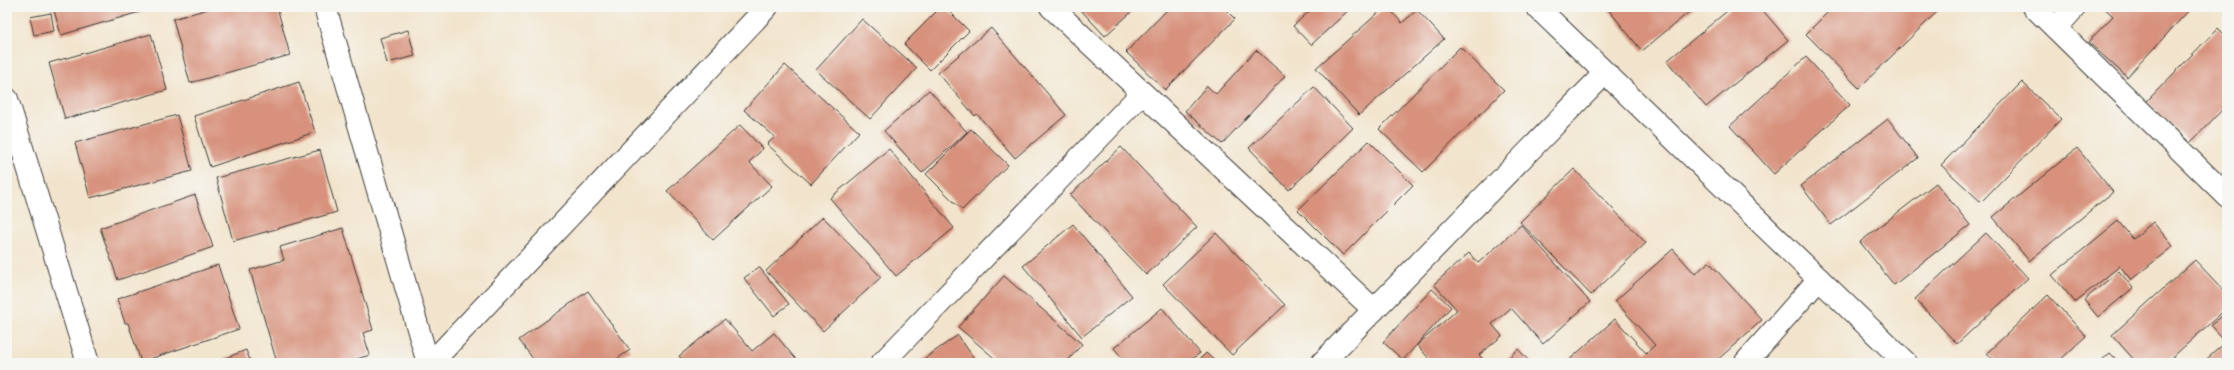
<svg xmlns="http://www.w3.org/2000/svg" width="2234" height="370" viewBox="0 0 2234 370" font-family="'IM FELL DW Pica',serif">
	<rect width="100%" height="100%" fill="#f6f6f2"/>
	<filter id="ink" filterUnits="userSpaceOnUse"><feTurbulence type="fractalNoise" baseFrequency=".025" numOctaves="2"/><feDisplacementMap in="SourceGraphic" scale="8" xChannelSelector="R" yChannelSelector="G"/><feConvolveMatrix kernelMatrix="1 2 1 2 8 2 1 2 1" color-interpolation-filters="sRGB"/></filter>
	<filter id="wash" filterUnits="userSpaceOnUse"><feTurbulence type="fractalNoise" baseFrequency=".012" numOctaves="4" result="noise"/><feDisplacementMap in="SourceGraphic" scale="16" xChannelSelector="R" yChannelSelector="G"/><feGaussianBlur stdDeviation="0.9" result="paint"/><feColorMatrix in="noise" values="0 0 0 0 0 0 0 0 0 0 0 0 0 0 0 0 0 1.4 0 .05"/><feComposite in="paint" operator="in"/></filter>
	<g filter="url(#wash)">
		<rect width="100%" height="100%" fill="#f2e4cc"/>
		<g id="blocks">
			<g fill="#d7917b">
				<polygon points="53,7 142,7 143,11 61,35"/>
				<polygon points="215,7 277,7 290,55 190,83 173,19"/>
				<polygon points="941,7 945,7 969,31 930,70 904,44"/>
				<polygon points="1078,7 1137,7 1105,36"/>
				<polygon points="1170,7 1223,7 1235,19 1165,90 1126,52"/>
				<polygon points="1314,7 1352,7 1311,45 1293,26"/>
				<polygon points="1385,7 1388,7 1402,23 1417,10 1444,39 1359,115 1316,68"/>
				<polygon points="1608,7 1695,7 1642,51 1607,8"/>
				<polygon points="1732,7 1760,7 1788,40 1706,107 1667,61"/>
				<polygon points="1833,7 1942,7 1859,88 1806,34"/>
				<polygon points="2103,7 2192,7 2127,77 2088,42 2113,16"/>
				<polygon points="51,13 54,31 34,35 30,17"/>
				<polygon points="862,19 917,68 870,119 816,70"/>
				<polygon points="991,28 1066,115 1015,158 977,114 975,116 938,73"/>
				<polygon points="2218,28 2227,37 2227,105 2190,143 2146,102"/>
				<polygon points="408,30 415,56 387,63 380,38"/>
				<polygon points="151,34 167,90 65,119 49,63"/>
				<polygon points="1460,47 1504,90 1423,172 1379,129"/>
				<polygon points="1256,50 1285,76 1222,144 1185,111 1207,86 1216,94"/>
				<polygon points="1806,57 1850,105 1774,174 1730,126"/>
				<polygon points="785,65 859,132 811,184 767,144 775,137 744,110"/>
				<polygon points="299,82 315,132 210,167 194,116"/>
				<polygon points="2022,82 2061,119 1981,202 1941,165"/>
				<polygon points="1314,87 1353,128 1289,190 1249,148"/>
				<polygon points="929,90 967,132 922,173 884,131"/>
				<polygon points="177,115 192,171 90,198 75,143"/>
				<polygon points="1888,119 1918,158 1831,225 1801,186"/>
				<polygon points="740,125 763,149 749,162 772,186 713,240 667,191"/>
				<polygon points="971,129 1008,165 962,210 926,174"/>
				<polygon points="1369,141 1413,185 1343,255 1298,210"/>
				<polygon points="1121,147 1197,227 1146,275 1070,195"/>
				<polygon points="2077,148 2113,192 2029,261 1993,217"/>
				<polygon points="889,149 954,228 896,276 830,198"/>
				<polygon points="320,150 337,212 233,241 216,178"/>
				<polygon points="1574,169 1646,243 1591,295 1520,222"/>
				<polygon points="1936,183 1970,225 1894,285 1860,242"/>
				<polygon points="195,195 213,247 118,280 100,228"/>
				<polygon points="823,217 881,277 823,331 766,271"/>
				<polygon points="2118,221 2133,239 2153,222 2173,246 2131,280 2120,266 2075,302 2052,275"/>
				<polygon points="1073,224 1132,296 1082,337 1023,266"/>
				<polygon points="1521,225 1590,302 1543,344 1511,308 1492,324 1502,336 1479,355 1487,363 1433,363 1417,345 1457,310 1434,284 1469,253 1478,263"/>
				<polygon points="343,228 373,330 363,333 370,355 343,363 277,363 250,270 284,260 280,247"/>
				<polygon points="1216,233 1285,305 1232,355 1163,284"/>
				<polygon points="1986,233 2028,278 1957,344 1915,299"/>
				<polygon points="1673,249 1695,274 1709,262 1762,320 1714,363 1566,363 1615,319 1646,353 1655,345 1615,301"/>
				<polygon points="2195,260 2227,294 2227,308 2166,363 2137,363 2112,335"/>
				<polygon points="218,265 239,329 141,362 128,323 125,323 117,299"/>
				<polygon points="759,267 789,304 774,316 744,278"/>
				<polygon points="2119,271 2133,288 2098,317 2084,300"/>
				<polygon points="1004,276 1082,344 1066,363 1000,363 958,327"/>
				<polygon points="1432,289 1451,307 1403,360 1383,342"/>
				<polygon points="588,291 630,350 611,363 536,363 519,340"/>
				<polygon points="2048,295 2086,336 2057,363 1996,363 1987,353"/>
				<polygon points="1162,308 1200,353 1187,363 1126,363 1114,348"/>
				<polygon points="2227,312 2227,363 2202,363 2226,342 2211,325"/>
				<polygon points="725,319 752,351 774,333 799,363 685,363 679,356"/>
				<polygon points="958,335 977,363 918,363"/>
				<polygon points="1518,349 1531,363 1503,363"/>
				<polygon points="246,350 251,363 213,363"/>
				<polygon points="1206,353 1217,363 1196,363"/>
				<polygon points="2110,353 2120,363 2099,363"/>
			</g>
		</g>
	</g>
	<g filter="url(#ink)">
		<use href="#blocks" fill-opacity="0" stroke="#3c3a36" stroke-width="1"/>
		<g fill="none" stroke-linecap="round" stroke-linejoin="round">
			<g stroke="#3c3a36" stroke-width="24">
				<g id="street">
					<polyline points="325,7 428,363"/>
					<polyline points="1051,7 1374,310"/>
					<polyline points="1537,7 1906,363"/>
					<polyline points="2034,7 2227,196"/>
					<polyline points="2056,28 2075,7"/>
					<polyline points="7,99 88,363"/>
					<polyline points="431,363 767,7"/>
					<polyline points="882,363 1142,93"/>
					<polyline points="1322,363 1605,73"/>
					<polyline points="1745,363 1819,279"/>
				</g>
			</g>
			<use href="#street" stroke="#fff" stroke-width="22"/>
		</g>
	</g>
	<rect width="2234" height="370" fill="none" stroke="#f6f6f2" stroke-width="24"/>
</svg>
